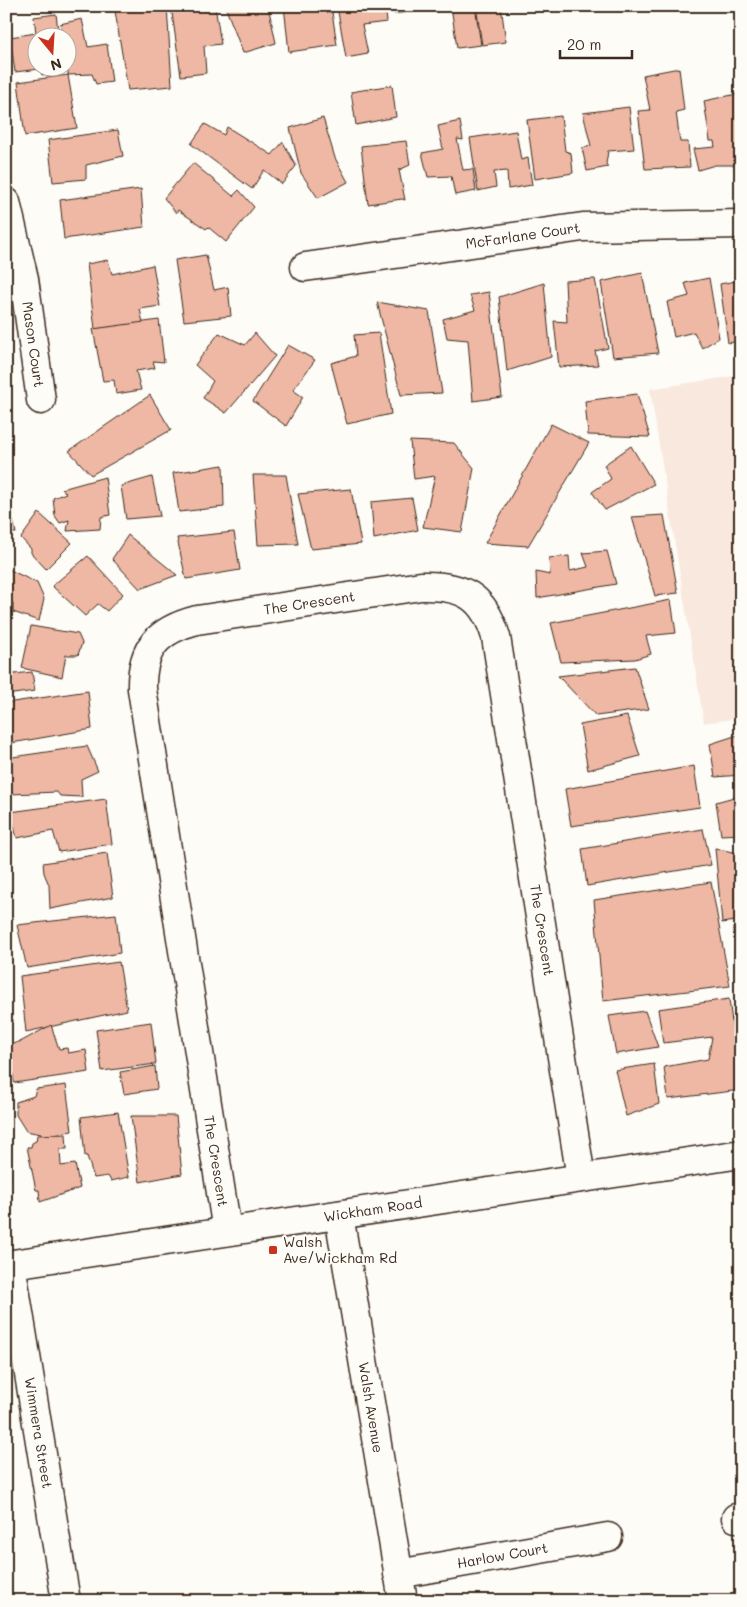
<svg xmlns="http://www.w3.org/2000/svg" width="747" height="1607" viewBox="0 0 747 1607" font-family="Mali,sans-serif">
	<rect width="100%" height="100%" fill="#fdfcf7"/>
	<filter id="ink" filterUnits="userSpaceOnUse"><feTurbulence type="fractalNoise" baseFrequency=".02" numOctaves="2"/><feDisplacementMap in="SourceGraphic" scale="10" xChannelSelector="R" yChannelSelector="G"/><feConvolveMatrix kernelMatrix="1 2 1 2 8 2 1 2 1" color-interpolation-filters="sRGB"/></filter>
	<g filter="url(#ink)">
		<polygon fill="#f9e8de" points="741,375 741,718 704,723 650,389"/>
		<g fill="#efb8a4" stroke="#3b2a1e">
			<polygon points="150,6 167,6 172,86 128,90 115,11"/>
			<polygon points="171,6 215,6 221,44 204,46 206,73 181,76"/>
			<polygon points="225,6 268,6 276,43 243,53"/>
			<polygon points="284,6 331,6 337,45 289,52"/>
			<polygon points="337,6 385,6 387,22 362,25 368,54 346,58"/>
			<polygon points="393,6 434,6 434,9 394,14"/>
			<polygon points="451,6 475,6 481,45 457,48"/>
			<polygon points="476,6 501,6 506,42 482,45"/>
			<polygon points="56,14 59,38 38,38 38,68 64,68 64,72 42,75 40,69 15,72 10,37 36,33 34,17"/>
			<polygon points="82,19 88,47 107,44 112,82 96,84 92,74 68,75 68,38 63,38 60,24"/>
			<polygon points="679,68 684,110 676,112 680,142 688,142 690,167 645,169 638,111 650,110 643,75"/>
			<polygon points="68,75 77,128 25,136 18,82"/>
			<polygon points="392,85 396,117 356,125 351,92"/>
			<polygon points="737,94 741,118 741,165 715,165 698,170 693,149 715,147 714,141 710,141 704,101"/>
			<polygon points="629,107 634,149 608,151 606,164 608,167 587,171 582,148 591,146 583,113"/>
			<polygon points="561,116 565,151 571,153 573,173 535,179 527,120"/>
			<polygon points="323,118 335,158 348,182 318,198 301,173 290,128"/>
			<polygon points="460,121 463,140 457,139 463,170 473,169 476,191 455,195 451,176 428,177 422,153 443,149 438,126"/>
			<polygon points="205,124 224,135 227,127 272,155 283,142 296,166 282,184 264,170 252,189 191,144"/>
			<polygon points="118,130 123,156 86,165 86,179 53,182 48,140"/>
			<polygon points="516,131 521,160 528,158 532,185 508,189 507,171 494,172 496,187 478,191 470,138"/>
			<polygon points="406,141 410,165 399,170 405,200 402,199 368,204 361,146"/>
			<polygon points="193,163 233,196 239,190 254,207 226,242 208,227 206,229 178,210 176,213 164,198"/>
			<polygon points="141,189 144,227 64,239 60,200"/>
			<polygon points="206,255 214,290 228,287 231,316 184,321 175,260"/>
			<polygon points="108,260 112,274 153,265 160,306 140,309 143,323 95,329 87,264"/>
			<polygon points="642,273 658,353 613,357 601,282"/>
			<polygon points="709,278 719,338 702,348 694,332 674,337 667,302 689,296 685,283"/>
			<polygon points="595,279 608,348 595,351 598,365 559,367 554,321 567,322 565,281"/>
			<polygon points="741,280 741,341 728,343 720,284"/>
			<polygon points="544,283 551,357 507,371 499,297"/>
			<polygon points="489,292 502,397 473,401 468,340 447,338 443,319 475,310 470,295"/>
			<polygon points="377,302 429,311 442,393 401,395"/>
			<polygon points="159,320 164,362 153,361 155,368 136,371 141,390 116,394 114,380 103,381 93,329"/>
			<polygon points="219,333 245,345 255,333 275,356 226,413 203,398 213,381 195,365"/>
			<polygon points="379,333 391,414 347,424 331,363 356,356 354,335"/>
			<polygon points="288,345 315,360 293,390 303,397 286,426 253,401"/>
			<polygon points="637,394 650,437 588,435 585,401"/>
			<polygon points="150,395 171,430 91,475 69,451"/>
			<polygon points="551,424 589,443 528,546 485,543"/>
			<polygon points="410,441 454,443 474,468 462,532 423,527 435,476 414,479"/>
			<polygon points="631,446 654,484 605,510 592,492 611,479 604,465"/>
			<polygon points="223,465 224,507 179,512 173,473"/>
			<polygon points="253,475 286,475 298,544 258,545"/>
			<polygon points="105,477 110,515 101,517 100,529 67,531 69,520 60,523 55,516 53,498 66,493 62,489"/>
			<polygon points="152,477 160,516 126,519 121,486"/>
			<polygon points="351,489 361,544 311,549 298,494"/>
			<polygon points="6,495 7,495 16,533 6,533"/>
			<polygon points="412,498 418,530 374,539 371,502"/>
			<polygon points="39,513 72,543 46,569 31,553 31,549 21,538"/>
			<polygon points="664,515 678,593 655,596 632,517"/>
			<polygon points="234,532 240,570 186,579 177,538"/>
			<polygon points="128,535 177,575 140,589 112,559"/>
			<polygon points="607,551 616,584 537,598 536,572 550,575 549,558 569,556 570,571 588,567 583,553"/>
			<polygon points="88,556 123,594 107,611 98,604 85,616 52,586"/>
			<polygon points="6,568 37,583 44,599 39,621 13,612 13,603 6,600"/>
			<polygon points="671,600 676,633 646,636 651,654 635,659 561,662 551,623"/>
			<polygon points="31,626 78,634 82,643 78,655 66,655 62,677 22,668"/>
			<polygon points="635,667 649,709 596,716 558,676"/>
			<polygon points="32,672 35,691 6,695 6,675"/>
			<polygon points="88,691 92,729 6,744 6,703"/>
			<polygon points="627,716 640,756 588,770 580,725"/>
			<polygon points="741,734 741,775 715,777 710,744"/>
			<polygon points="87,746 98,771 81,779 82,797 60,796 57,792 11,794 6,788 6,758"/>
			<polygon points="694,766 700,807 571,826 565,789"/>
			<polygon points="741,795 741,834 721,835 716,802"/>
			<polygon points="106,799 112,844 59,852 53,831 17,838 10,812"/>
			<polygon points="703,829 711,865 587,886 582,849"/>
			<polygon points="715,848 741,854 741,920 722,923"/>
			<polygon points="107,853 113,897 50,909 49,885 44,873 43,863"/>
			<polygon points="711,882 730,986 603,1001 594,900"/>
			<polygon points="116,914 120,953 27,968 17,925"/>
			<polygon points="119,962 127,1010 26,1032 20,976"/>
			<polygon points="729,999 741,1090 668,1099 664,1067 708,1059 712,1037 663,1043 658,1009"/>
			<polygon points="645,1011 658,1047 616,1054 609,1016"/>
			<polygon points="151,1022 156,1064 102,1071 96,1030"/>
			<polygon points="51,1025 59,1049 67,1048 68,1053 86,1050 89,1072 14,1083 9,1045 22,1041"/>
			<polygon points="654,1064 659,1104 626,1116 615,1070"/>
			<polygon points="155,1066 157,1089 124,1094 120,1072"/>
			<polygon points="66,1085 72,1131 46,1135 26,1131 16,1115 16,1102 34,1096 36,1089"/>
			<polygon points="118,1112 129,1177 111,1181 108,1176 94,1178 87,1156 85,1156 81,1117"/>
			<polygon points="131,1116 176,1116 182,1174 140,1182"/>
			<polygon points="66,1134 67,1149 60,1149 61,1166 75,1164 80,1188 40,1202 39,1190 36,1190 27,1147 31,1147 32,1143 36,1141 37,1135"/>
			<polygon points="6,1156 8,1156 11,1178 6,1179"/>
		</g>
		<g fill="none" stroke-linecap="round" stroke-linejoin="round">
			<g stroke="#3b2a1e" stroke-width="31">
				<g id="minor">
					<path id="s1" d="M6,202l18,77 17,121"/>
					<path id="s2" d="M305,267l278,-40 158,-3"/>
					<path id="s3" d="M339,1215l64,386"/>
					<path id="s4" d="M227,1231l-85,-542c-1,-41 16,-59 55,-69l224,-34c42,-1 63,10 75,51l85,541"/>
					<path id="s5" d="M11,1264l55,337"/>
					<polyline points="736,1518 741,1517"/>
					<path id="s6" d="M398,1574l210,-37"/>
				</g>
			</g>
			<g stroke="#3b2a1e" stroke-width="31">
				<g id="major">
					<path id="s7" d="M6,1265l735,-111"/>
				</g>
			</g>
			<use href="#minor" stroke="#fdfcf7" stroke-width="28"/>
			<use href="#major" stroke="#fdfcf7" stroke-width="28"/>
		</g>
	</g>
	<rect fill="#c8321e" stroke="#fdfcf7" stroke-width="2" x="268" y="1245" width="10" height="10" rx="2.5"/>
	<g text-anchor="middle" stroke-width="4" stroke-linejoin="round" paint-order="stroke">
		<g font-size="14" fill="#3b2a1e" stroke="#fdfcf7">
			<text dy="5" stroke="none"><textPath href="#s2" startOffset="220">McFarlane Court</textPath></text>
			<text dy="5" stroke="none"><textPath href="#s1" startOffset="145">Mason Court</textPath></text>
			<text dy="5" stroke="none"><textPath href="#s4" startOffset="760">The Crescent</textPath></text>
			<text dy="5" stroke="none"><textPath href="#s4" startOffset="1270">The Crescent</textPath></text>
			<text transform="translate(216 1161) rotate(81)" y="5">The Crescent</text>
			<text dy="5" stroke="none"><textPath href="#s7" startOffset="371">Wickham Road</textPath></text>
			<text dy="5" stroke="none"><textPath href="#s3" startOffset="195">Walsh Avenue</textPath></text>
			<text dy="5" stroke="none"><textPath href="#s5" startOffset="171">Wimmera Street</textPath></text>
			<text dy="5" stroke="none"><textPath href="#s6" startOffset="106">Harlow Court</textPath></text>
		</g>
		<g font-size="14" fill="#3b2a1e" stroke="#fdfcf7" text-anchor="start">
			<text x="283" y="1247">Walsh<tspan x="283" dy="16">Ave/Wickham Rd</tspan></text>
		</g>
	</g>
	<rect width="747" height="1607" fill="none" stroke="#fdfcf7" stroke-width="25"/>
	<rect x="12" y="12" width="722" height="1582" fill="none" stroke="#3b2a1e" stroke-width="2" filter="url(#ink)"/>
	<g transform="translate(52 52) rotate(162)"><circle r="24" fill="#fdfcf7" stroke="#afa8a0"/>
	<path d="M0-4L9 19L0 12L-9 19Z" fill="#c8321e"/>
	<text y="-8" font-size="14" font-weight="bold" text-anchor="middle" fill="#3b2a1e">N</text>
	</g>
	<path d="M560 50v8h72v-8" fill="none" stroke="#3b2a1e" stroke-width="2.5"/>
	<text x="567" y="50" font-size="15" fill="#3b2a1e" stroke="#fdfcf7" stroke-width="4" paint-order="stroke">20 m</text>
</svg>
